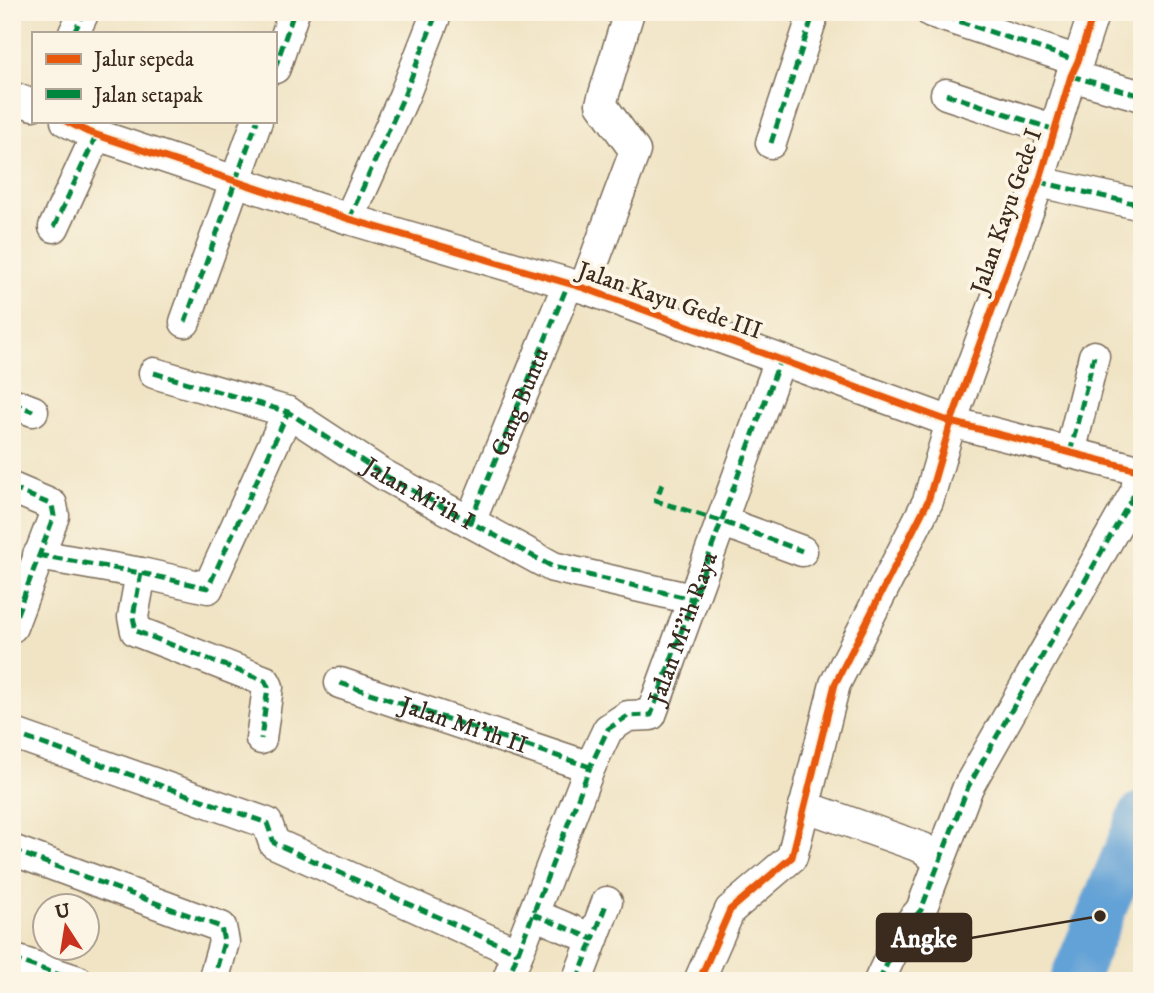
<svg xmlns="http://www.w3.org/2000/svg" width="1154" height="993" viewBox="0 0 1154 993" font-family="'IM FELL DW Pica',serif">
	<rect width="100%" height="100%" fill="#fcf5e5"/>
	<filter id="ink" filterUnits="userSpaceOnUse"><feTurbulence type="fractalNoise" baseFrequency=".0143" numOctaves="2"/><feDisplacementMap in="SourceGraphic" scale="14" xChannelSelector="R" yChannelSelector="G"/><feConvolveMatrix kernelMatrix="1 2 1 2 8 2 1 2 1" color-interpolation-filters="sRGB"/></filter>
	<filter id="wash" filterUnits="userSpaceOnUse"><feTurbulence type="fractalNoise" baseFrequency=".00686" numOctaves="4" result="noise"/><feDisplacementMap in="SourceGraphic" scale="28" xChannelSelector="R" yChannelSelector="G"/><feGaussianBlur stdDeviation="1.57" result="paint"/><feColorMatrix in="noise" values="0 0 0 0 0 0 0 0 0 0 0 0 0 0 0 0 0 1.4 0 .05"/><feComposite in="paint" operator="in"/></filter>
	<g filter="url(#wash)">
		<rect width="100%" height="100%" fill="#f0e4c5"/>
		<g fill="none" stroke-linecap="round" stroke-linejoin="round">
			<polyline stroke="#64a2d6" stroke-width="47" points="1073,981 1142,815"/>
		</g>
	</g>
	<g filter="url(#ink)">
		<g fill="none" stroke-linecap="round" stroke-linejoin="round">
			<g stroke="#7a6b58" stroke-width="33">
				<g id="street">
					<polyline points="931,12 1078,61"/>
					<polyline points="74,33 84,12"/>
					<polyline points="275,68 294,12"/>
					<polyline points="1071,76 1142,96"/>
					<polyline points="946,94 1055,130"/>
					<polyline points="12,97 33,105"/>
					<polyline points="66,121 88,132 349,219 584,288 951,422 1142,471"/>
					<polyline points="771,143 814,12"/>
					<polyline points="1039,182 1142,205"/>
					<polyline points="349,219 404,96 437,12"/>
					<polyline points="54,227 97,134"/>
					<polyline points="584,288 635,151 601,104 629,12"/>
					<polyline points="185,322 257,121"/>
					<path id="s1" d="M154,373l134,39 96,63 169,92 139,32"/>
					<polyline points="12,403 33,411"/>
					<polyline points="1070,453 1094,356"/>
					<polyline points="12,488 52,505 54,516 12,627"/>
					<polyline points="721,521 802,551"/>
					<path id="s2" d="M470,522l98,-238"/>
					<polyline points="38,555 141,573 208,588 288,412"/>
					<polyline points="141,573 133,617 136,631 265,681 268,687 261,739"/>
					<polyline points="340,683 590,767"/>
					<polyline points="12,733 267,823 274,843 518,953"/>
					<polyline points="804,806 923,848 939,862"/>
					<polyline points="12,850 221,927 224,942 213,981"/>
					<polyline points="533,914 593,939 607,902"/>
					<polyline points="12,959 78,981"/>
					<polyline points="507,981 590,767 608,729 628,716 651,715 780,360"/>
					<polyline points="577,981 593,939"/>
					<polyline points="699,981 730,910 792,857 835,684 928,501 951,422 1039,182 1071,76 1078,61 1094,12"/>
					<polyline points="879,981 902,932 921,910 968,787 1136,491 1139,471"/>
				</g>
			</g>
			<use href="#street" stroke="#fff" stroke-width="30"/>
			<g stroke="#00873e" stroke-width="5" stroke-dasharray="10 5" stroke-linecap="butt">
				<polyline points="931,12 1078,61"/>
				<polyline points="74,33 84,12"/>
				<polyline points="275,68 294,12"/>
				<polyline points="1071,76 1142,96"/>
				<polyline points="946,94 1055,130"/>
				<polyline points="771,143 814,12"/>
				<polyline points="1039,182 1142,205"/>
				<polyline points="349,219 404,96 437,12"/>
				<polyline points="54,227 97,134"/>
				<polyline points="185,322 257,121"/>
				<polyline points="154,373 288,412 384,475 553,567 692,599"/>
				<polyline points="12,403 33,411"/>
				<polyline points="1070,453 1094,356"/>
				<polyline points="662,484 656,501 721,521 802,551"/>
				<polyline points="12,488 52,505 54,516 12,627"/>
				<polyline points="470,522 568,284"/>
				<polyline points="38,555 141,573 208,588 288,412"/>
				<polyline points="141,573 133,617 136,631 265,681 268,687 261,739"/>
				<path id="s3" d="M340,683l250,84"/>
				<polyline points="12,733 267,823 274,843 518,953"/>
				<polyline points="12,850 221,927 224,942 213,981"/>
				<polyline points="533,914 593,939 607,902"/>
				<polyline points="12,959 78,981"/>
				<path id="s4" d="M507,981l83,-214 18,-38 20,-13 23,-1 129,-355"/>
				<polyline points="577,981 593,939"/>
				<polyline points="879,981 902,932 921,910 968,787 1136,491 1139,471"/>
			</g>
			<g stroke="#fcf5e5" stroke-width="11">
				<g id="cycleway">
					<polyline points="66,121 88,132 349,219 584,288 951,422 1142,471"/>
					<polyline points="699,981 730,910 792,857 835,684 928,501 951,422 1039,182 1071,76 1078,61 1094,12"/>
				</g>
			</g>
			<use href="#cycleway" stroke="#e8590c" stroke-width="7"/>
		</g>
	</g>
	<g text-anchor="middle" stroke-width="7" stroke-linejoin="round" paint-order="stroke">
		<g font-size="24" fill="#3b2a1e" stroke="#fcf5e5">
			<text transform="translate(1006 211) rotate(-71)" y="8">Jalan Kayu Gede I</text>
			<text transform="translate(670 300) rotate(19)" y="8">Jalan Kayu Gede III</text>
			<text dy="8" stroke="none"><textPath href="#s2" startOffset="130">Gang Buntu</textPath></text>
			<text dy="8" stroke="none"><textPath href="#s1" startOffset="294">Jalan Mi'ih I</textPath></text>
			<text dy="8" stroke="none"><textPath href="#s4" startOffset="411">Jalan Mi'ih Raya</textPath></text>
			<text dy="8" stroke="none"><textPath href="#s3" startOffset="131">Jalan Mi'ih II</textPath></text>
		</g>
	</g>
	<path fill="none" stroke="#3b2a1e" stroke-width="2.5" d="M1100 916L971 938"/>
	<circle fill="#3b2a1e" stroke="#fcf5e5" stroke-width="2.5" cx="1100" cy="916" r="7"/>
	<rect fill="#3b2a1e" stroke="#3b2a1e" stroke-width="2.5" x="877" y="914" width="94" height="47" rx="7"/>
	<g font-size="26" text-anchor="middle" font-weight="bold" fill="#fff">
		<text x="924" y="947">Angke</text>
	</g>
	<rect width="1154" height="993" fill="none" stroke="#fcf5e5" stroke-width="42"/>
	<rect x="32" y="32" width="245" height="91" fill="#fcf5e5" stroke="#afa495" stroke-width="2"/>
	<rect x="46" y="54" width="35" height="10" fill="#e8590c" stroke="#afa495" stroke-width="2"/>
	<text x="94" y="66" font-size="21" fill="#3b2a1e">Jalur sepeda</text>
	<rect x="46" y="89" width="35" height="10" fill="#00873e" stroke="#afa495" stroke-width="2"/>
	<text x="94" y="102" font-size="21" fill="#3b2a1e">Jalan setapak</text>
	<g transform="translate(66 927) rotate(348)"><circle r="33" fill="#fcf5e5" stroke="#afa495" stroke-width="2"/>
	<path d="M0-5L12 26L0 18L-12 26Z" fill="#c8321e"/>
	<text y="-10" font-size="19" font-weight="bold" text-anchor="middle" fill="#3b2a1e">U</text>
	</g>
</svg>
